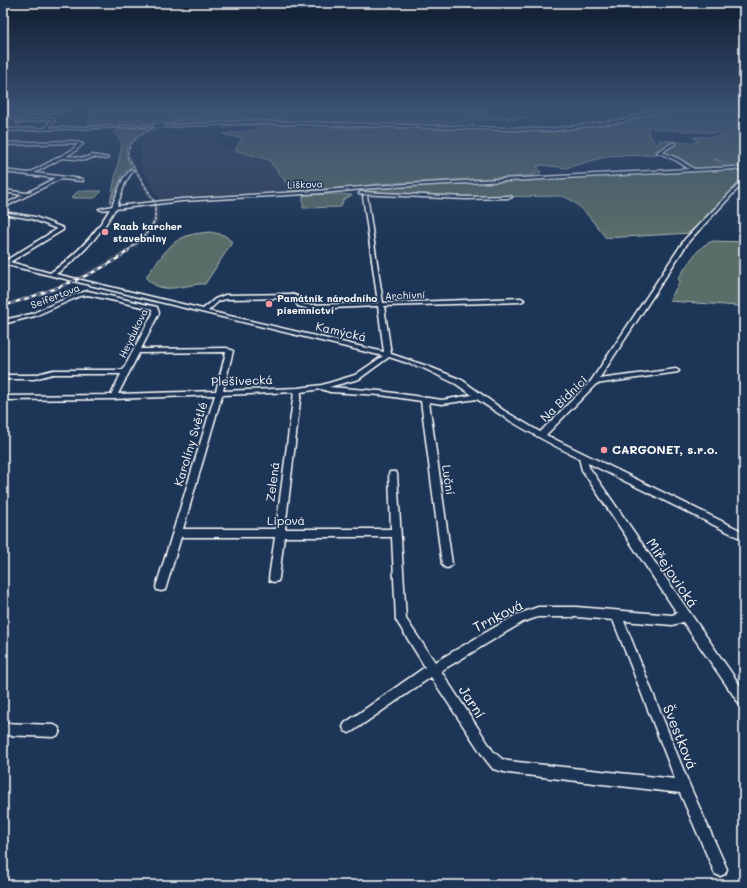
<svg xmlns="http://www.w3.org/2000/svg" width="747" height="888" viewBox="0 0 747 888" font-family="Mali,sans-serif">
	<rect width="100%" height="100%" fill="#1d3557"/>
	<filter id="ink" filterUnits="userSpaceOnUse"><feTurbulence type="fractalNoise" baseFrequency=".025" numOctaves="2"/><feDisplacementMap in="SourceGraphic" scale="8" xChannelSelector="R" yChannelSelector="G"/><feConvolveMatrix kernelMatrix="1 2 1 2 8 2 1 2 1" color-interpolation-filters="sRGB"/></filter>
	<g filter="url(#ink)">
		<g fill="#30425c">
			<polygon points="243,110 262,110 223,113 188,119 159,127 141,137 131,146 130,152 133,160 159,207 159,221 151,233 137,247 107,266 55,290 3,308 3,304 51,288 101,264 131,246 148,228 153,216 153,207 125,156 126,147 136,137 155,127 186,118"/>
			<polygon points="208,135 221,145 269,160 288,185 289,191 172,198 160,201 139,165 142,143 153,136"/>
		</g>
		<g fill="#5a6d69" stroke="#acb6b4" fill-rule="evenodd">
			<polygon points="93,110 243,110 198,115 155,126 86,127"/>
			<polygon points="262,110 476,110 501,117 525,116 529,118 482,120 450,123 454,126 272,121 216,122 217,119 197,121 195,123 168,124 207,115"/>
			<path d="M695,110h49v68l-53,55 -85,5c-13,-15 -25,-36 -44,-42l-96,1 -97,-5 -3,-3 370,-20 -12,-7 -10,-3 14,8 -32,2 -19,-11 -20,-7v3l-4,1 -45,1 -42,12 -25,-3 -4,1 4,6 -11,4 -155,8 -15,3 -71,4 -1,-6 -19,-25 -34,-10 7,-12 -13,-2 -6,-2 24,-3 15,-4 1,-1 -28,-1 -11,3h-1l1,-3 -13,-1 20,-1 58,1 2,1 1,3 11,1 28,-1h117l73,3h35l76,-10 19,-7zM648,126l7,3 64,4 3,4h-29l5,5 -5,1 -33,-3 -3,5 -8,-10z"/>
			<path d="M155,127c-20,8 -38,16 -24,40l-8,6 -13,30 12,-59 -6,-11h-3l4,-3z"/>
			<polygon points="78,191 102,191 95,198 71,198"/>
			<polygon points="339,194 352,195 343,200 341,207 303,208 303,195"/>
			<path d="M211,232c7,2 16,2 19,9h3l-28,43c-20,-1 -41,13 -58,-5v-4c23,-28 25,-41 64,-43z"/>
			<path d="M715,241l29,1v66l-5,-2 -70,-5 11,-20 -2,-3c9,-11 21,-36 37,-37z"/>
		</g>
		<g fill="none" stroke-linecap="round" stroke-linejoin="round">
			<g stroke="#fff" stroke-width="3">
				<g id="minor">
					<polygon points="668,110 678,110 643,115 622,122 550,131 248,123 163,127 161,126 248,121 550,129 621,120 643,113"/>
					<polygon points="51,117 55,120 49,128 156,125 158,126 3,131 3,129 45,128 51,120 50,119 18,123 16,122"/>
					<polygon points="72,141 83,144 74,152 66,156 85,158 92,155 109,158 107,159 93,157 86,160 62,158 34,173 82,179 83,181 60,179 3,208 3,205 23,195 3,192 3,190 27,193 55,178 3,172 3,170 29,173 72,150 78,144 72,143 3,145 3,143"/>
					<path d="M674,142l1,2 -13,8 17,7 15,10 40,-2 10,2v2l-10,-2 -361,19 -51,5 -140,8 -67,8c-15,26 -34,48 -59,65l147,35 12,-10 10,-4 66,-1 6,2 5,8 6,1 70,-2 -15,-107 4,-1 16,108 138,-5 3,2 -3,2 -137,4 7,48 36,12 35,14 41,30 37,22 51,-51 94,-142 59,-60v3l-55,59 -90,138 77,-10 3,2 -1,1 -82,12 -50,51 198,97v8l-156,-77 1,4 155,224v16l-4,-2 -57,-83 -11,3 -48,-4 65,163 38,85 -2,5 -5,2 -5,-2 -35,-81 -172,-20 -15,-4 -8,-10 -54,-82 -78,54 -4,2 -4,-2 -2,-4 2,-4 80,-56 -29,-47 -4,-83h-108l-5,41 -1,3 -4,1 -4,-1 -1,-3 6,-41h-94l-15,50 -1,3 -4,1 -4,-1 -1,-3 59,-192 -102,4 -110,1v-4l108,-1 10,-21h-68l-19,5h-31v-4h31l19,-5h70l30,-57 -1,-4 -64,-14 -8,1 -45,20 -32,8v-4l28,-6 45,-20 12,-3 69,16 2,6 -18,36 86,-1 6,3 -10,40 75,-3 24,-3 33,-10 28,-19 -380,-92v-4l2,1 52,-32 -25,-10 -29,-5v-2l32,5 28,11v2l-53,32 40,11c25,-17 45,-38 60,-64l-9,1 -2,-1 13,-3 11,-27 8,-10 2,1 -8,13 -8,23 65,-7 134,-8 57,-5 316,-17 -12,-8 -20,-9zM291,298h2l5,8 10,3 70,-3 6,46 -176,-41 11,-10 7,-2zM226,352l-10,39 -98,3 21,-41zM389,357l34,11 33,16 16,11 -30,5 -62,-9 -51,-4 30,-8zM321,389l9,3 50,3 41,6 21,163 2,3 3,1 3,-1 2,-3 -23,-162 13,2 35,-5c32,23 66,41 102,59l3,12 95,143 -5,2 -96,-8h-38l-22,8 -81,47 -29,-43 -9,-145 -1,-2h-6l-1,2 2,55h-106l16,-137zM294,392l-18,137h-93l39,-134zM538,617h38l37,3 62,159 -167,-18 -6,-2 -9,-8 -52,-80 82,-49z"/>
					<polygon points="361,192 465,197 510,196 512,197 510,198 465,199 359,194 359,193"/>
					<polygon points="3,723 54,725 58,727 60,731 58,735 54,737 3,735"/>
				</g>
			</g>
			<g stroke="#fff" stroke-width="3">
				<polygon id="major" points="55,110 68,110 3,119 3,117"/>
			</g>
			<use href="#minor" fill="#1d3557" fill-rule="evenodd"/>
			<use href="#major" fill="#6b7065" fill-rule="evenodd"/>
			<g stroke="#fff" stroke-width="1.5">
				<path id="rail-far1" d="M126,252l17,-14 12,-17v-18l-27,-46c-7,-36 101,-45 124,-47"/>
			</g>
			<g stroke="#fff" stroke-width="2.5">
				<path id="rail" d="M3,306c39,-12 93,-30 125,-55"/>
			</g>
			<use href="#rail-far1" stroke="#1d3557" stroke-width="1" stroke-dasharray="2.5" stroke-linecap="butt"/>
			<use href="#rail" stroke="#1d3557" stroke-width="1.5" stroke-dasharray="4.5" stroke-linecap="butt"/>
			<g stroke="#fff" stroke-width="5" stroke-linecap="butt">
				<polyline id="minor-bridge" points="156,126 163,126"/>
			</g>
			<use href="#minor-bridge" stroke="#1d3557" stroke-width="3.5"/>
		</g>
	</g>
	<linearGradient id="sky" x2="0" y2="1"><stop stop-color="#101d30"/><stop offset="0.47" stop-color="#3a5174"/><stop offset="1" stop-color="#3a5174" stop-opacity="0"/></linearGradient>
	<rect width="747" height="234" fill="url(#sky)"/>
	<g fill="#ff9aa2" stroke="#1d3557" stroke-width="1.5">
		<circle cx="105" cy="232" r="4"/>
		<circle cx="269" cy="304" r="4"/>
		<circle cx="604" cy="450" r="4"/>
	</g>
	<g text-anchor="middle" stroke-width="3" stroke-linejoin="round" paint-order="stroke">
		<g font-size="10" fill="#fff" stroke="#1d3557">
			<text transform="translate(305 184) rotate(-2)" y="4">Liškova</text>
			<text transform="translate(405 295) rotate(-2)" y="4">Archivní</text>
			<text transform="translate(55 296) rotate(-21)" y="4">Seifertova</text>
			<text transform="translate(133 333) rotate(-64)" y="4">Heydukova</text>
		</g>
		<g font-size="10" font-weight="bold" fill="#fff" stroke="#1d3557" text-anchor="start">
			<text x="113" y="230">Raab karcher<tspan x="113" dy="12">stavebniny</tspan></text>
			<text x="277" y="302">Památník národního<tspan x="277" dy="12">písemnictví</tspan></text>
		</g>
		<g font-size="12" fill="#fff" stroke="#1d3557">
			<text transform="translate(341 332) rotate(13)" y="4">Kamýcká</text>
			<text transform="translate(242 381) rotate(-2)" y="4">Plešivecká</text>
			<text transform="translate(564 399) rotate(-44)" y="4">Na Bídnici</text>
			<text transform="translate(191 444) rotate(-73)" y="4">Karolíny Světlé</text>
			<text transform="translate(448 480) rotate(82)" y="4">Luční</text>
			<text transform="translate(273 482) rotate(-83)" y="4">Zelená</text>
			<text x="286" y="525">Lipová</text>
		</g>
		<g font-size="12" font-weight="bold" fill="#fff" stroke="#1d3557" text-anchor="start">
			<text x="612" y="454">CARGONET, s.r.o.</text>
		</g>
		<g font-size="14" fill="#fff" stroke="#1d3557">
			<text transform="translate(672 573) rotate(56)" y="5">Miřejovická</text>
			<text transform="translate(498 616) rotate(-27)" y="5">Trnková</text>
			<text transform="translate(472 702) rotate(57)" y="5">Jarní</text>
			<text transform="translate(680 737) rotate(68)" y="5">Švestková</text>
		</g>
	</g>
	<rect width="747" height="888" fill="none" stroke="#1d3557" stroke-width="16"/>
	<rect x="8" y="8" width="731" height="872" fill="none" stroke="#fff" stroke-width="1.5" filter="url(#ink)"/>
</svg>
